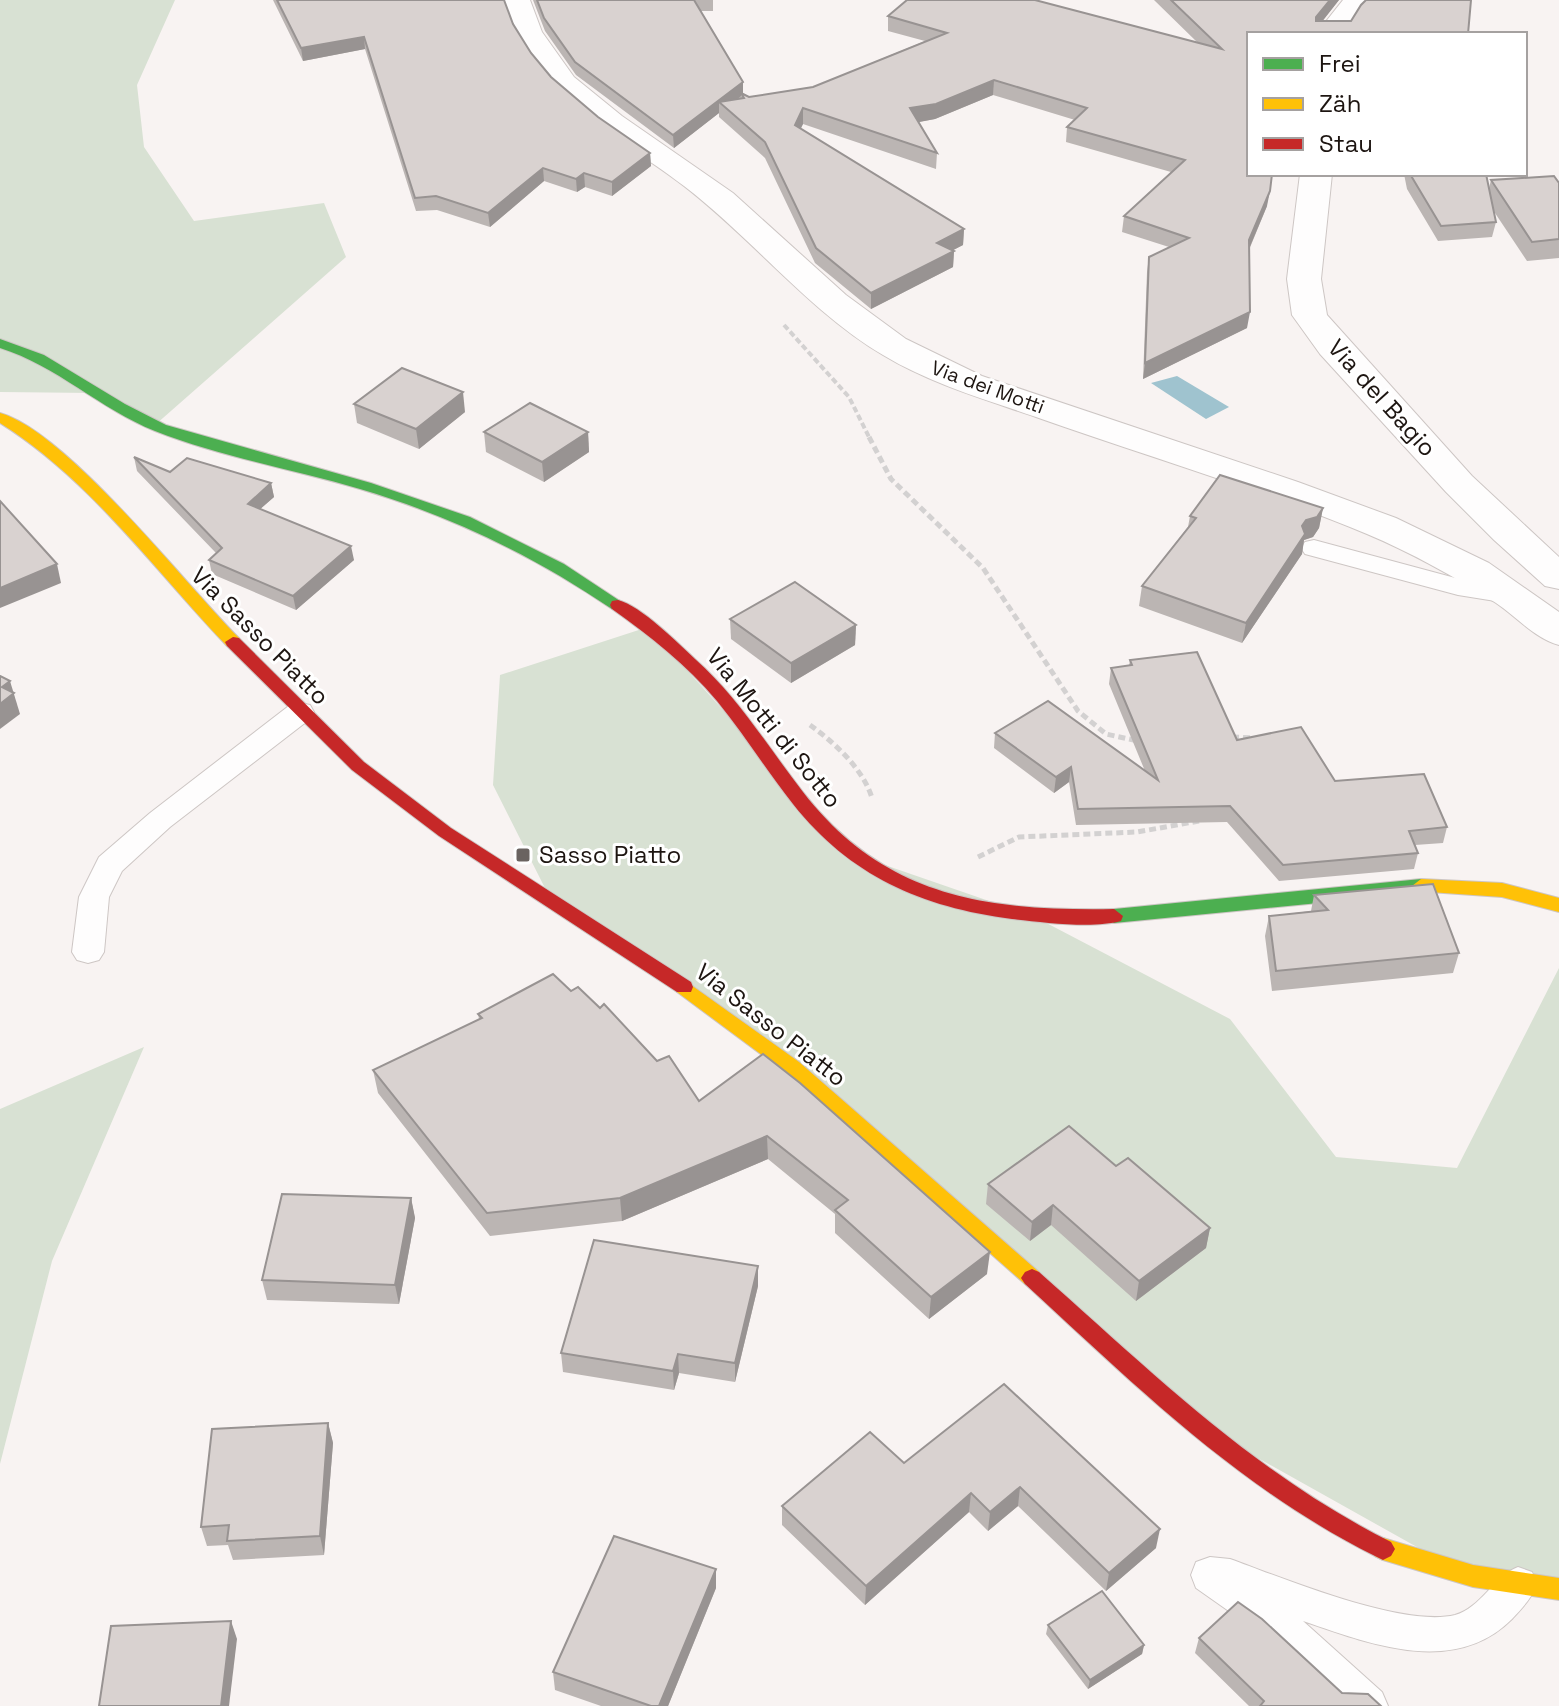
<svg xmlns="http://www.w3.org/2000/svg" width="1559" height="1706" viewBox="0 0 1559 1706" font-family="'Space Grotesk',sans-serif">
	<rect width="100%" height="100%" fill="#f8f3f2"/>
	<g fill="#d8e1d3">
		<polygon points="0,0 175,0 137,85 144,147 194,221 324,203 346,257 155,425 93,393 0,392"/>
		<polygon points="648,627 853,854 1035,917 1230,1019 1336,1157 1457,1168 1559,968 1559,1589 1467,1575 1197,1424 792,1067 552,902 493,785 500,675"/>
		<polygon points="144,1047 52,1261 0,1464 0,1109"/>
	</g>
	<polygon fill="#9fc3cf" points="1177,376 1229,407 1206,419 1151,383"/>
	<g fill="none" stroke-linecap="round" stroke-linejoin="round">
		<g stroke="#cdc6c4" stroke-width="2">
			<g id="lane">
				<polygon points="1314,540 1459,579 1523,590 1527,596 1523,602 1514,604 1458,595 1305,554 1301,548 1305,542"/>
				<polygon points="300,703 310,705 314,712 310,719 170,827 122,871 109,897 104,952 99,960 88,963 77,960 72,952 79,897 99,857 150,813 290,705"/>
				<path d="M1210,1557l20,2c53,19 172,69 225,56 26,-7 39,-39 63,-48l14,5 5,13c-6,14 -15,23 -25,34 -58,58 -142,25 -209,2l79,71 6,14h-49l-79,-73 -64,-45 -5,-13 5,-13z"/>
			</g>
		</g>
		<g stroke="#cdc6c4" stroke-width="2">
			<g id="street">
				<path d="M502,0h28l12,32 32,45 48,39 111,77 113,102 60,44 76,37 316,106 98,36 93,45 70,49v33c-25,-7 -42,-28 -63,-42 -41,-26 -84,-50 -129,-69 -108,-45 -221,-78 -331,-117 -52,-18 -105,-33 -153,-62 -74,-44 -130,-116 -199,-169 -80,-61 -147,-82 -182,-186z"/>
				<polygon points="1343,0 1375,0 1356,18 1346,34 1316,34"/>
				<polygon points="1300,174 1332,174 1321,279 1327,315 1472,476 1559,557 1559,589 1545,586 1494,540 1446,492 1320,354 1292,315 1287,279"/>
			</g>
		</g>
		<g stroke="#cdc6c4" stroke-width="2">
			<g id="fast">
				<path d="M0,339l44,16 81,49 41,21 205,58 99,34 94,47 62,41 -2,4h-12c-78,-53 -161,-93 -252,-120 -68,-20 -139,-32 -205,-58 -55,-22 -98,-65 -155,-83z"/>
				<polygon points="1421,879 1430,886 1421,893 1114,923 1105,916 1114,909"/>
			</g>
		</g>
		<g stroke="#cdc6c4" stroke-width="2">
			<g id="slow">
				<path d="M0,413c67,19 185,171 239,225l2,4 -2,4h-12c-73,-76 -136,-166 -227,-223z"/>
				<polygon points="1421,879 1502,883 1559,898 1559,912 1502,897 1415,891 1412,886"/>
				<polygon points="684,980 799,1062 1039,1272 1043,1278 1039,1284 1032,1287 1025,1284 785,1072 677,992 675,987 677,982"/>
				<polygon points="1383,1538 1473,1565 1559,1578 1559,1600 1473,1587 1383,1560 1375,1556 1371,1549 1375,1542"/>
			</g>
		</g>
		<g stroke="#cdc6c4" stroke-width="2">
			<g id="jam">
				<path d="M618,600c23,6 59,42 77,59 43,38 73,88 108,133 82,106 185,119 311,117l9,7 -2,5c-29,8 -80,1 -109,-2 -91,-12 -162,-43 -219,-115 -27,-34 -49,-70 -76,-103 -30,-36 -67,-65 -105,-92l-2,-4 2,-4z"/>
				<polygon points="233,637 239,638 364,762 451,828 691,982 693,987 691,992 677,992 439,836 352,770 227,646 225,642"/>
				<path d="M1032,1269l7,3c113,100 216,202 352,270l4,7 -4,7 -8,4 -8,-4c-136,-68 -239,-170 -350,-272l-4,-6 4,-6z"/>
			</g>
		</g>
		<polyline stroke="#d3d1d1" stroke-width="4" stroke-dasharray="6 3" stroke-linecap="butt" points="784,325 849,397 870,439"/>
		<g stroke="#d3d1d1" stroke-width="5" stroke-dasharray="7 4" stroke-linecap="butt">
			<polyline points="869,437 891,479 983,568 1078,711 1106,734 1138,741"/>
			<path d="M810,725c25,18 53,44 62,73"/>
			<polyline points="1232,737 1254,738"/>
			<polyline points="978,857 1019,837 1137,832 1199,821"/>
		</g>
		<use href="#lane" fill="#fefdfd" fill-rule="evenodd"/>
		<use href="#street" fill="#fefdfd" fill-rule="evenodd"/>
		<use href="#fast" fill="#4caf50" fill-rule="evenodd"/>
		<use href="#slow" fill="#ffc107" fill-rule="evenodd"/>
		<use href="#jam" fill="#c62828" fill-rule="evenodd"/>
	</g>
	<g fill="#bbb5b3">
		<polygon points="273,0 504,0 513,24 531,53 551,77 598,117 650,153 651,166 612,196 585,187 577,192 544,181 490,227 437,210 416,211 365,49 303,61"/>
		<polygon points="533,0 713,0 713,11 701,11 743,93 749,97 813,87 925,41 888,31 888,16 1198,43 1154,0 1339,0 1322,21 1468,34 1249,34 1267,206 1249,250 1247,328 1143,379 1147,272 1149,257 1169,247 1122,232 1124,216 1171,172 1066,142 1067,127 1075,120 993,95 935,119 918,122 937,153 936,169 803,124 800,129 964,229 963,245 953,250 954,251 953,267 871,309 815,263 765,158 719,117 719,113 674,148 576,75 545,31"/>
		<polygon points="1404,174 1486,174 1489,188 1491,180 1559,183 1559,258 1527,261 1493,210 1496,222 1492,237 1438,241 1407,189"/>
		<polygon points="354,404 465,412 419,449 357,423"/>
		<polygon points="484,432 588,432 589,452 544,482 486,452"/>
		<polygon points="134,457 170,472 271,483 274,497 260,509 354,560 296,610 212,574 209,560 216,553 137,471"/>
		<polygon points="1323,508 1319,528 1313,537 1304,540 1302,554 1242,643 1139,606 1142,586 1188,527 1190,516"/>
		<polygon points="730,619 856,625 855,645 791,683 731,639"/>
		<polygon points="1130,660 1237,740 1447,827 1443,843 1415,845 1418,853 1414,869 1279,881 1227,822 1076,825 1069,782 1054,793 994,748 995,733 1145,771 1109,684 1111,668 1129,666"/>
		<polygon points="1314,895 1459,953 1453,973 1272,991 1265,936 1269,916 1311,911"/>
		<polygon points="571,991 699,1101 763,1054 987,1274 929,1319 835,1233 835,1214 768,1159 622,1221 490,1236 378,1093 373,1070 479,1019 478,1014"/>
		<polygon points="1116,1166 1210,1228 1206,1248 1136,1301 1051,1225 1030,1241 986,1204 988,1184"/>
		<polygon points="411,1198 415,1218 399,1304 267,1300 262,1280"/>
		<polygon points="758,1266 758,1286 735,1382 679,1373 674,1390 563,1372 561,1353"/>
		<polygon points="1004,1384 1156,1548 1106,1591 1018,1506 988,1531 969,1512 865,1605 782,1525 782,1506 904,1463"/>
		<polygon points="328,1423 333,1443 324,1555 233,1560 228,1545 207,1546 201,1527"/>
		<polygon points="716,1569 716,1588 668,1706 601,1706 555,1690 553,1672"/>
		<polygon points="1048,1625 1144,1645 1142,1654 1088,1689 1046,1634"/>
		<polygon points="1199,1638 1342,1693 1381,1706 1249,1706 1195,1653"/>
	</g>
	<g fill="#989392">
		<polygon points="1330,0 1339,0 1314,32 1316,17"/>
		<polygon points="364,37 365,49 303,61 301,48"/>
		<polygon points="994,80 993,95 935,119 909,124 910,108"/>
		<polygon points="743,82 743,95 741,93 741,96 726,108 719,102 719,113 674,148 673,135"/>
		<polygon points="803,108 803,124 795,141 795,125"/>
		<polygon points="650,153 651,166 612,196 612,182"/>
		<polygon points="543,168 544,181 490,227 488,213"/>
		<polygon points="584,173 585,187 577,192 576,179"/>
		<polygon points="1270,191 1267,206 1246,256 1249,240"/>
		<polygon points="964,229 963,245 936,259 937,243"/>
		<polygon points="954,251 953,267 871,309 871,293"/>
		<polygon points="1250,312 1247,328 1143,379 1145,363"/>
		<polygon points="463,392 465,412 419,449 416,429"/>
		<polygon points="588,432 589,452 544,482 542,462"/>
		<polygon points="271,483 274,497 250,518 248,504"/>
		<polygon points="1323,508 1319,528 1313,537 1304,540 1302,554 1242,643 1246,623 1302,526 1306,520"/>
		<polygon points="351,546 354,560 296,610 293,596"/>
		<polygon points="57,564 61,583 0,608 0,588"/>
		<polygon points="856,625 855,645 791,683 791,663"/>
		<polygon points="10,681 20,714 0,729 0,704 2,687"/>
		<polygon points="1071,767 1069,782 1054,793 1056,777"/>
		<polygon points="767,1136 768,1159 622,1221 620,1198"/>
		<polygon points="411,1198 415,1218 399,1304 395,1285"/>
		<polygon points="1053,1205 1051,1225 1030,1241 1032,1222"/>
		<polygon points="1210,1228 1206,1248 1136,1301 1139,1281"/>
		<polygon points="990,1252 987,1274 929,1319 931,1297"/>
		<polygon points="758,1266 758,1286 735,1382 735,1363"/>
		<polygon points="678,1354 679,1373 674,1390 673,1371"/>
		<polygon points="328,1423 333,1443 324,1555 320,1536"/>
		<polygon points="1020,1487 1018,1506 988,1531 990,1512"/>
		<polygon points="971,1493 969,1512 865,1605 866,1586"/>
		<polygon points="1160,1529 1156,1548 1106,1591 1109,1573"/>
		<polygon points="716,1569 716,1588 668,1706 659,1706"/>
		<polygon points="231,1621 237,1639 229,1706 221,1706"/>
		<polygon points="1144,1645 1142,1654 1088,1689 1090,1680"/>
	</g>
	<g fill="#d9d2d0" stroke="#989392" stroke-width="2">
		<polygon points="277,0 504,0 513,24 531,53 551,77 598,117 650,153 612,182 584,173 576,179 543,168 488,213 436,196 415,198 364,37 301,48"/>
		<polygon points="537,0 694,0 743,82 673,135 575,62 544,18"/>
		<polygon points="907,0 1035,0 1222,49 1171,0 1330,0 1316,17 1316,21 1351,21 1361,5 1366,0 1471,0 1468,34 1249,34 1249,174 1272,174 1270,191 1249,240 1250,312 1145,363 1149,257 1189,238 1124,216 1185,160 1067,127 1087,108 994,80 936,104 910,108 937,153 803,108 795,125 964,229 937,243 954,251 871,293 816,248 765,142 719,102 744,98 741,93 749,97 813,87 947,33 888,16"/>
		<polygon points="1410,174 1486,174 1496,222 1441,226"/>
		<polygon points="1554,176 1559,183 1559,239 1532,242 1491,180"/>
		<polygon points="402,368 463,392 416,429 354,404"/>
		<polygon points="530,403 588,432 542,462 484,432"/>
		<polygon points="134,457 170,472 187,458 271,483 248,504 351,546 293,596 209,560 222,548"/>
		<polygon points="1220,475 1323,508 1317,517 1306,520 1302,526 1305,534 1246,623 1142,586 1196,518 1190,516"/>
		<polygon points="0,501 57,564 0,588"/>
		<polygon points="795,582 856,625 791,663 730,619"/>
		<polygon points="1197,652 1237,740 1301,727 1335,781 1424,774 1447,827 1409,831 1418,853 1283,865 1230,806 1078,809 1071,767 1056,777 995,733 1048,701 1158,780 1111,668 1132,665 1130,660"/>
		<polygon points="0,676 10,681 2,687 14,693 0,704"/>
		<polygon points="1433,884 1459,953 1276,971 1269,916 1328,910 1314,895"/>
		<polygon points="553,974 571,991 578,987 600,1008 604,1004 657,1061 669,1056 699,1101 763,1054 800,1083 990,1252 931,1297 835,1210 848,1200 767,1136 620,1198 487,1213 373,1070 482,1018 478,1014"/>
		<polygon points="1069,1126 1116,1166 1128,1158 1210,1228 1139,1281 1053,1205 1032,1222 988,1184"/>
		<polygon points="282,1194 411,1198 395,1285 262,1280"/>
		<polygon points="594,1240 758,1266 735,1363 678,1354 673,1371 561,1353"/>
		<polygon points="1004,1384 1160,1529 1109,1573 1020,1487 990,1512 971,1493 866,1586 782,1506 870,1432 904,1463"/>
		<polygon points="328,1423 320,1536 227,1541 229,1525 201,1527 212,1429"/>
		<polygon points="614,1536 716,1569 659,1706 651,1706 553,1672"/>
		<polygon points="1102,1591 1144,1645 1090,1680 1048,1625"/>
		<polygon points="1238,1602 1262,1619 1342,1693 1368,1694 1381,1706 1260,1706 1264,1701 1199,1638"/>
		<polygon points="231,1621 221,1706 99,1706 111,1626"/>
	</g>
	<rect fill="#6a6360" stroke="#fff" stroke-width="3" x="515" y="847" width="16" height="16" rx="4"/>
	<g text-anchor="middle" stroke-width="6" stroke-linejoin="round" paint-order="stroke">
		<g font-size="20" fill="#1d1511" stroke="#fff">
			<text transform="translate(988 387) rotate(20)" y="7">Via dei Motti</text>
		</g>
		<g font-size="24" fill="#1d1511" stroke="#fff">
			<text transform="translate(1382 398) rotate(48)" y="8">Via del Bagio</text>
			<text transform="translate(260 636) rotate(45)" y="8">Via Sasso Piatto</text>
			<text transform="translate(774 728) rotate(51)" y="8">Via Motti di Sotto</text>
			<text transform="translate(771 1025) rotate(38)" y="8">Via Sasso Piatto</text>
		</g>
		<g font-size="24" fill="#1d1511" stroke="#fff" text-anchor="start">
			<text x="539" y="863">Sasso Piatto</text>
		</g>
	</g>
	<rect x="1247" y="32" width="280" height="144" fill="#ffffff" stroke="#a5a1a0" stroke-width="2"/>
	<rect x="1263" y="58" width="40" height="12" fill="#4caf50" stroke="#a5a1a0" stroke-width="2"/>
	<text x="1319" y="72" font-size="24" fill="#1d1511">Frei</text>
	<rect x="1263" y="98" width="40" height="12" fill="#ffc107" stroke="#a5a1a0" stroke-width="2"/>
	<text x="1319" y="112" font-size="24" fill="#1d1511">Zäh</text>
	<rect x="1263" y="138" width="40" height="12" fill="#c62828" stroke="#a5a1a0" stroke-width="2"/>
	<text x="1319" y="152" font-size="24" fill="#1d1511">Stau</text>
</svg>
